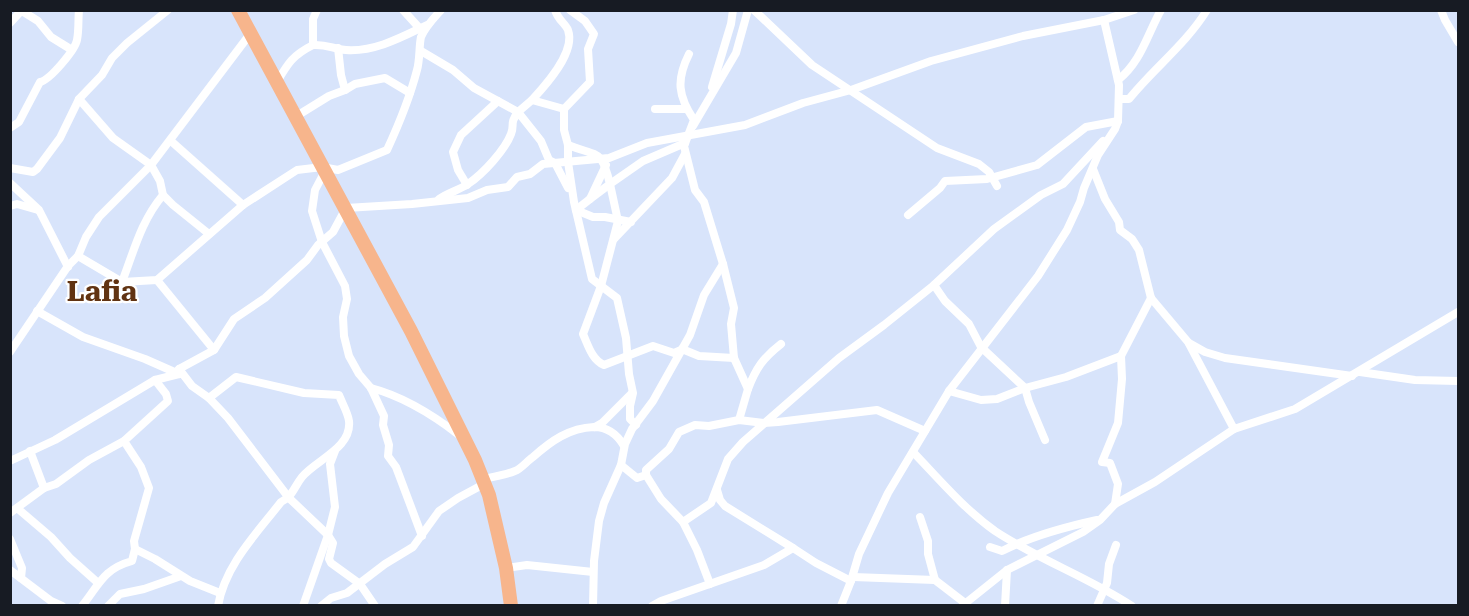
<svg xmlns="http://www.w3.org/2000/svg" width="1469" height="616" viewBox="0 0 1469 616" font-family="'Roboto Serif',serif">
	<rect width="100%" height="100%" fill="#d8e4fb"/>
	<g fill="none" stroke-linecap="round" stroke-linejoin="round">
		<g stroke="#fff" stroke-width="8">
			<polyline points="403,10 423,32"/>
			<polyline points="754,10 812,65 937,148 979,164 989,172 997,186"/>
			<polyline points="1441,10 1445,20 1458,42"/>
			<polyline points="22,11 38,21 51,37 72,50"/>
			<polyline points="10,23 22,10"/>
			<path d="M313,45c14,-1 20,4 33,5 29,2 56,-13 81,-25"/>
			<polyline points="338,48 341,75 345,90"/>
			<polyline points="421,51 453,70 474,88 518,112 532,100 564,109"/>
			<path d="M689,54c-13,26 -11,42 5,66l-10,26 11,44 9,12 19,62 11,44 -3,16 3,34 14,31 -9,31"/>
			<path d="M1118,80c23,-18 29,-45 43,-70"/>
			<path d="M277,82c11,-19 16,-27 36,-37v-26l4,-9"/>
			<polyline points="712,87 731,24 733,10"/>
			<polyline points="79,99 113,138 151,165 160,181 163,195 173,205 209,234"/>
			<path d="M1119,99h10c25,-31 57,-55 78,-89"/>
			<path d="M532,100c14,-15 44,-48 36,-70 -3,-7 -10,-10 -13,-20"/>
			<polyline points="564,109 564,130 568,145 568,162 574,202 592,279 617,298 626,338 629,374 633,393 630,406 630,419 636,425"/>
			<polyline points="564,109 590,82 588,49 594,34 585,21 570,10"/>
			<polyline points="655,109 686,109"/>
			<polyline points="295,117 329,96 345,90 355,84 385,78 410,93"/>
			<polyline points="693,126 736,53 748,10"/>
			<path d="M10,128l9,-6 21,-40c10,-2 35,-32 37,-42 2,-10 1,-20 2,-30"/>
			<polyline points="171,141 243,205"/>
			<path d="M568,145c30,12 33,3 42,39l-20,15"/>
			<polyline points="10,168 33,172 37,169 60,138 79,99 102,75 112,58 127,43 168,10"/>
			<polyline points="1093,169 1105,199 1119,222 1120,230 1132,239 1139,250 1151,298 1188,342 1234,429"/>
			<polyline points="325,171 315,190 312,211 322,242 345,286 347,299 343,317 344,336 349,356 359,374 371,388 384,416 383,425 389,445 388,456 396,467 422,536"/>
			<polyline points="10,183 39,210 68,267"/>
			<polyline points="467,185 458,170 453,152 461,135 498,101"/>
			<path d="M439,199c9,-6 20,-9 29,-15 15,-10 37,-34 43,-50 4,-10 -2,-10 7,-22l23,29 8,19 6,3 13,25"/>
			<polyline points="10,206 17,204 38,210"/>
			<polyline points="576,210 590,199 606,165"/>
			<polyline points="576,210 593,217 605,217 631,222"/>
			<polyline points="908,215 940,188 945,181 987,179 1037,165 1086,127 1118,121"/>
			<polyline points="614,239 672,178 685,154"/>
			<path d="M78,256l44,26 35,-2 86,-75 54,-35 25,-3 16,3 49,-20c12,-26 23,-53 30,-80 3,-10 2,-25 4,-33 4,-10 12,-18 20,-27"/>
			<polyline points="157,280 214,350"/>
			<path d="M122,282c12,-31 19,-61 41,-87"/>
			<polyline points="934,285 945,301 969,324 981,347 1025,388 1029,402 1045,440"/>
			<polyline points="37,311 83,337 145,359 179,374"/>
			<polyline points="1189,343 1205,352 1225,358 1352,376"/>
			<polyline points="682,349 699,356 734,358"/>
			<path d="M681,350l-7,3 -21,-7 -49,19c-12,-5 -16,-20 -21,-31l18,-48 17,-65 -8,-37 33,-23 42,-18"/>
			<polyline points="10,352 68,266 78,256 86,237 99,217 151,165 250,34"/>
			<polyline points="179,369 192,386 209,398 228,418 289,498 328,535 333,543 329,559 331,563 360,584 375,606"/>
			<polyline points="1360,372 1415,380 1458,381"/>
			<path d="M371,388c31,8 62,27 88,47"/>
			<path d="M748,389c8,-21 15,-31 33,-45"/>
			<polyline points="949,391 981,400 997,399 1025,388 1066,377 1121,356"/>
			<path d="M209,398l27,-21 68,16 35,2c3,8 9,18 10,26 3,27 -33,39 -47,56 -8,10 -9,19 -21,25 -24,31 -56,63 -63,104"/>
			<polyline points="595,427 602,423 632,393"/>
			<polyline points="124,441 141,467 149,488 134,541 135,549 155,559 190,581 220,593"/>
			<polyline points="30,451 44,488 56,484 89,460 124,441 168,401 166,394 155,380"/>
			<path d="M913,452c26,27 51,57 82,79 44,29 93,46 137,75"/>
			<polyline points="10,461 55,440 155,380 179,374 179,369 214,350 234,319 265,298 307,260 318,245 333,232 346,208 412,204 468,198 487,190 508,187 517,177 530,174 543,164 609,158 647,143 745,125 803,103 851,90 931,61 1023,36 1104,20 1134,10"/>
			<polyline points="621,465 637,478 646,475"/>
			<polyline points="646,475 646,470 669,449 679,432 695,425 709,426 739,420 764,423 778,422 877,410 925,431"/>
			<polyline points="646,475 661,499 683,522 697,550 710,584"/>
			<path d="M483,479c10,-2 22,-4 32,-8 6,-2 12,-10 18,-14 18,-16 36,-29 61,-30 14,0 23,7 30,19"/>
			<polyline points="717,490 720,500 725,506 793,548"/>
			<polyline points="1115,504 1118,484 1110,463 1102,462 1118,423 1122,379 1121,356 1151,298"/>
			<polyline points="17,508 51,537 70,558 97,582"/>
			<polyline points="10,513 44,488"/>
			<polyline points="920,517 928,541 928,554 935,580"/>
			<polyline points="683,522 711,503 728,459 743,442 839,358 884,325 934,285 994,229 1041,195 1063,184 1103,141"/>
			<polyline points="10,539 22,568 21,578"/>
			<path d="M990,547l12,4c29,-15 63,-24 95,-31"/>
			<polyline points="506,568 527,565 593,572"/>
			<polyline points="10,570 51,601 62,606"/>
			<polyline points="853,577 935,580 965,603"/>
			<path d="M82,606c17,-21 21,-37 50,-45l3,-12"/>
			<polyline points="108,606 120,594 144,589 181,576"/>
			<polyline points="303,606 328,535 335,507 330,464 335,451"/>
			<polyline points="321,606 331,598 347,593 385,564 413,547 439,511 458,498 484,484"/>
			<polyline points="593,606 594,561 599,521 604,503 621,465 625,444 632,429 653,401 690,335 704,295 723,264"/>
			<polyline points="652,606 661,601 764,565 793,548 816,563 851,581"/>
			<polyline points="841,606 851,581 859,554 888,493 949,391 1038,276 1067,230 1080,202 1084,188 1098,155 1115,129 1118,121 1119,85 1104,20"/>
			<polyline points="962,606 1007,570 1083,532 1100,520 1115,504 1155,482 1234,429 1295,409 1458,312"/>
			<polyline points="1005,606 1007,570"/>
			<polyline points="1097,606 1107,583 1109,564 1116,545"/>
		</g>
		<polyline stroke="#f7b58c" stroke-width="14" points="238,10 411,331 475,460 489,495 506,568 511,606"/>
	</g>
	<g text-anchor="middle" stroke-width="4.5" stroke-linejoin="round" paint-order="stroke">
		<g font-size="28" font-weight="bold" fill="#613312" stroke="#fff">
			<text x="102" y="301">Lafia</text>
		</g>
	</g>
	<rect width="1469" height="616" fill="none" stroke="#171b23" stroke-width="24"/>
</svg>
